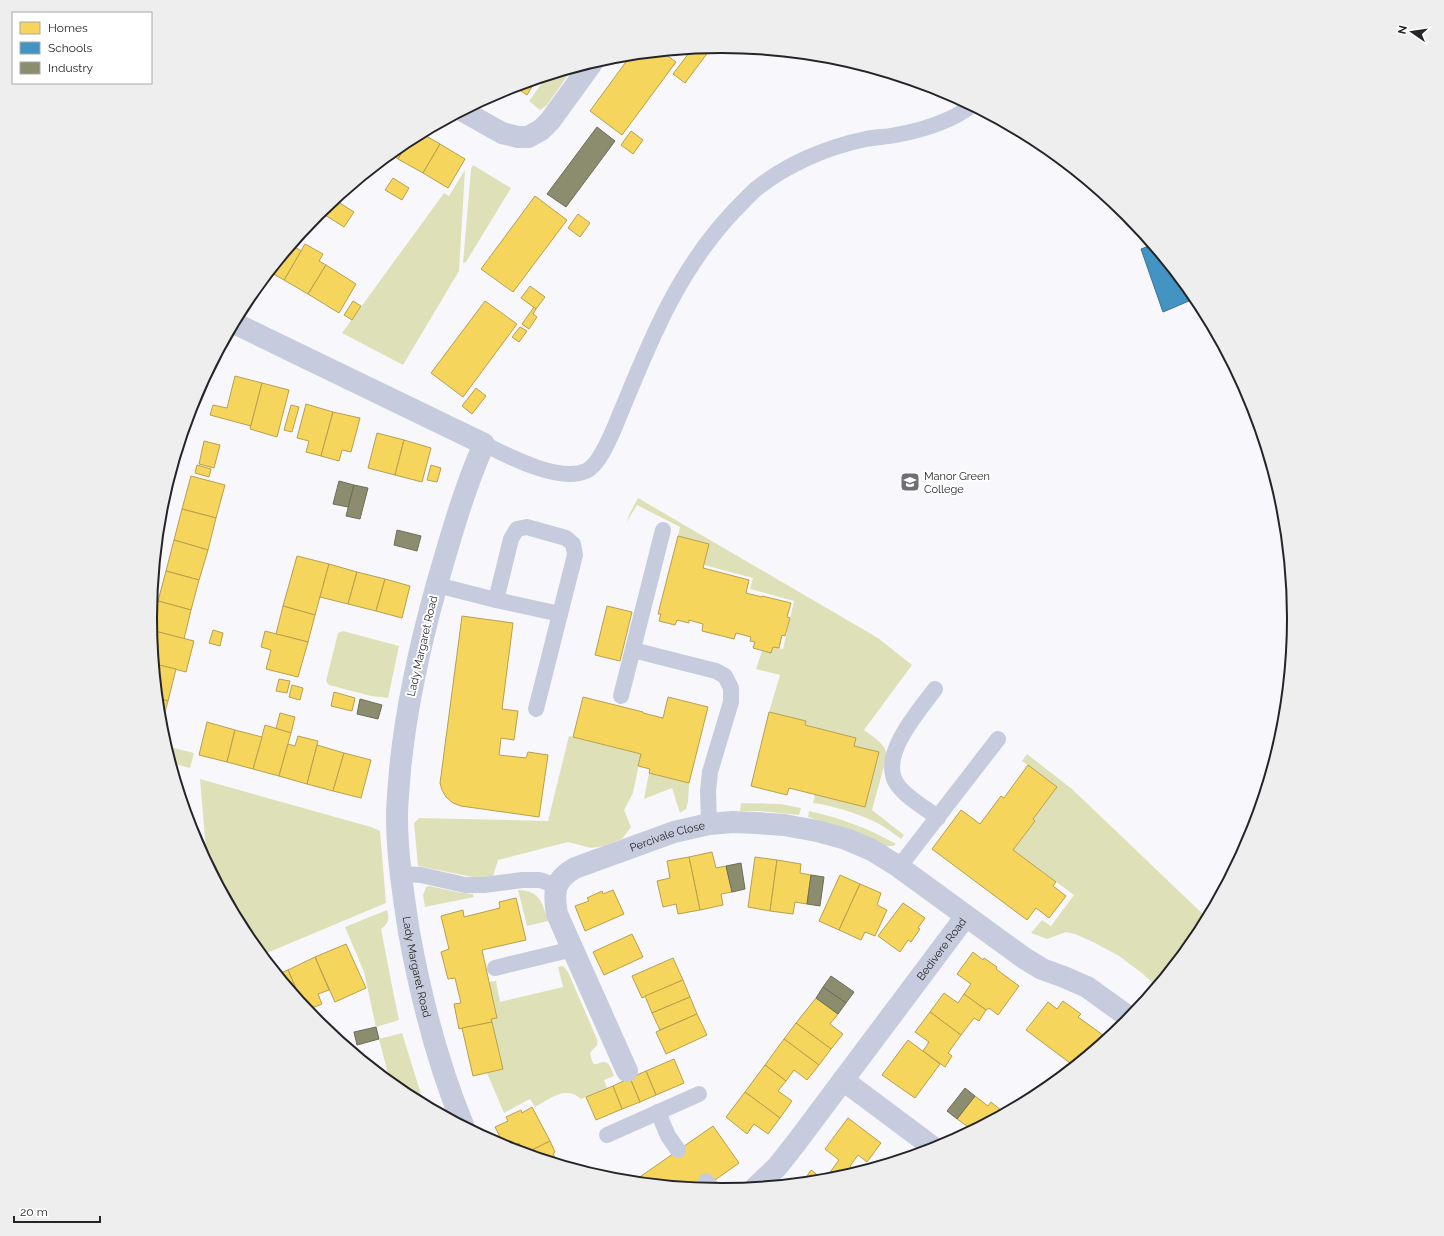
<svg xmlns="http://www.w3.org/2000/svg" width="1444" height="1236" viewBox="0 0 1444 1236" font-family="Raleway,sans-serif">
	<rect width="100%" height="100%" fill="#f8f8fc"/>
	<g fill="#dee1b8">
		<polygon points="573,68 547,105 540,110 529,101 547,76"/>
		<polygon points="473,165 511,188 466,262 463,263 471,169"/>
		<polygon points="465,170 459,271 403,365 342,333 444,193 449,196"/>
		<path d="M638,498l240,140 34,27 -48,65c9,7 21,13 23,25l-15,55 32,25 -3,4c-7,-5 -13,-10 -20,-14 -21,-11 -46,-19 -68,-22l2,-9 39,-48 2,-8 -50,-13v-4l-37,-9 11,-37 -24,-6 6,-18 9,2 2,-6 10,2 11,-48 -44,-12 3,-11 -49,-13 5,-21 -31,-8 2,-9 -43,-22 -11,18 4,-10z"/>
		<polygon points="343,631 399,646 388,698 371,696 329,685 326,681 338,633"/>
		<polygon points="569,736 641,754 633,793 624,810 631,827 622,839 604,846 591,848 568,842 498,860 493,876 478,878 418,866 414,823 419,818 548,821"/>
		<polygon points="166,746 194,753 190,768 171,763"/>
		<polygon points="1027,754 1072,789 1207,918 1197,936 1156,986 1143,974 1119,956 1095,943 1075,934 1066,932 1047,939 1031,933 1042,920 1051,926 1074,895 1013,850 1035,821 1033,819 1057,787 1022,761"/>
		<polygon points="649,773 689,783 688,802 686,809 680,813 672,788 644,799"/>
		<polygon points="200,779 371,827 380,831 386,903 262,955 246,936 207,862"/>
		<polygon points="741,803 780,804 801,808 799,815 759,811 740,811"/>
		<path d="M809,811c31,7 59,17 87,33l-3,2h-8l-36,-16 -41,-13z"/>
		<polygon points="429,886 457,892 473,894 474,897 425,907 423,895 426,887"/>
		<path d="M518,890c22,1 24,12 30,31l-21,5z"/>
		<path d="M387,910c3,9 1,14 -6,19l11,57 7,34 -23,7 -12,-55 -19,-45z"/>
		<path d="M562,966l2,1 4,5 29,67c2,8 -3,8 -7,14l2,8 2,3c4,1 6,-2 10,-2 6,0 8,9 10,14l-10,4 3,8 -26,11c-16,-14 -31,0 -46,8l-5,-8 -26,14 -17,-40 16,-4 -12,-50 6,-1 -8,-36 7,-1 4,21 63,-15 -5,-20z"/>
		<polygon points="402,1033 424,1104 404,1093 390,1082 379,1039"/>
	</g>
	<g fill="#f6d55c" stroke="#b7a04d">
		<polygon points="705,48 709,51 685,83 673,74 692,49"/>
		<polygon points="662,52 676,62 622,135 590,111 631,55"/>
		<polygon points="536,80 527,95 513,86"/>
		<polygon points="631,131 643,140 633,154 621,145"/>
		<polygon points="421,133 440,144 423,173 398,159 410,139"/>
		<polygon points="410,139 398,159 390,154 404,142"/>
		<polygon points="440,144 465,159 448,188 423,173"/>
		<polygon points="393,178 409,188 402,200 385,190"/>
		<polygon points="535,196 567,220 513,292 481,269"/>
		<polygon points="335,200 354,212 344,227 325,215"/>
		<polygon points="578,214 590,223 580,237 568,228"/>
		<polygon points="305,244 323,254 319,261 326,265 308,294 284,280"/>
		<polygon points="292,245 301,251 284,280 270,272"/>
		<polygon points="326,265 356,284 339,313 308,294"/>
		<polygon points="530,286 545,297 536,309 521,298"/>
		<polygon points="353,301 361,306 352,320 344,315"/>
		<polygon points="485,301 517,324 463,397 431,373"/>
		<polygon points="534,307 536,309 533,314 537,317 529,329 522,324"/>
		<polygon points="520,327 527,331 519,342 512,337"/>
		<polygon points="235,376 262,383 251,426 210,415 213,405 227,408"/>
		<polygon points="262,383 289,390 277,437 250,429"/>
		<polygon points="476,388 486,396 472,414 462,406"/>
		<polygon points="306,404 333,412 321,456 306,452 309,441 297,438"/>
		<polygon points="291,405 299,407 292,432 284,430"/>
		<polygon points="333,412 360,418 351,452 342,450 339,461 321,456"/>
		<polygon points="377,433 404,440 395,475 368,468"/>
		<polygon points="404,440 431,448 422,482 395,475"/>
		<polygon points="204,441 220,445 214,468 199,464"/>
		<polygon points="197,465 211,469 209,477 195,473"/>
		<polygon points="431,465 441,468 437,482 427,480"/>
		<polygon points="191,476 225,485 216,518 182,509"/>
		<polygon points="182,509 216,518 208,550 174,540"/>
		<polygon points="678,536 709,544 703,568 749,580 746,593 762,597 762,596 791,603 787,617 790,618 785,636 782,635 779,648 773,647 771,653 753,648 755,642 750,641 751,637 736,633 734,639 702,631 703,624 689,620 689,623 677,620 675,625 659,621 661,614 658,614"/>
		<polygon points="174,540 208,550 199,580 166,571"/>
		<polygon points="297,556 329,564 315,615 283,606"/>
		<polygon points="329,564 357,572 348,604 320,597"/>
		<polygon points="166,571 199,580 191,610 158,601"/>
		<polygon points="357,572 385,579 376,611 348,604"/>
		<polygon points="385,579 410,586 402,618 376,611"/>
		<polygon points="158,601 191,610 184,639 151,630 151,626"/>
		<polygon points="283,606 315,615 308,642 276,634"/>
		<polygon points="607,606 632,612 620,661 595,655"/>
		<polygon points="462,616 513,623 502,709 518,711 514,740 501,738 499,755 526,758 528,752 548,755 539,817 461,806 453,803 446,797 442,790 440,783 441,776"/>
		<polygon points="151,630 194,641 186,672 155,664"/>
		<polygon points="213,630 223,633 220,646 209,643"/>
		<polygon points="265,631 308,642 298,677 266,669 271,650 261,647"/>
		<polygon points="155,664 176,669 168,701 158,698"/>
		<polygon points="279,679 290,681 287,693 276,691"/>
		<polygon points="292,685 303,688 300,700 289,697"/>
		<polygon points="334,692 355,698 352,711 331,706"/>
		<polygon points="583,697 643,712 643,713 663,718 668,697 708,707 689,783 649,773 650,769 638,766 641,754 573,737"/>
		<polygon points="158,698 168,701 161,727"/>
		<polygon points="769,712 806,721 805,725 856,738 854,746 879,752 865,807 789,788 787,795 751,786"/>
		<polygon points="280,713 295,717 291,733 276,729"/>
		<polygon points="207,722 235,730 227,762 199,755"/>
		<polygon points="265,725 291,733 279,776 253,769"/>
		<polygon points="235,730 262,737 253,769 227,762"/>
		<polygon points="298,736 318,741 307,784 279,776 288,744 295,746"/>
		<polygon points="317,745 344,753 333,791 307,784"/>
		<polygon points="344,753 371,760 361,798 333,791"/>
		<polygon points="1028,765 1057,787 1033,819 1035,821 1013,850 1056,882 1053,886 1066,896 1049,918 1036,908 1027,920 932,849 961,810 980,824 1001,796 1004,798"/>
		<polygon points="712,852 716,868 726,866 732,892 721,894 723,905 700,910 689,857"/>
		<polygon points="689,857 700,910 678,914 676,904 663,907 657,881 670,878 667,861"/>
		<polygon points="755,857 777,860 770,911 748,907"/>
		<polygon points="777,860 801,864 800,873 811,875 807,904 795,902 793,914 770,911"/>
		<polygon points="840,875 860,884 839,930 819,921"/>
		<polygon points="860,884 881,893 877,905 887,910 875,936 865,932 861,940 839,930"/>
		<polygon points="613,890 624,914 585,931 575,906 589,901 587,898 602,891 603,894"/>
		<polygon points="516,898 526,940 482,950 497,1018 491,1019 492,1022 459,1029 454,1004 461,1003 455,978 448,979 441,952 449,949 441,916 463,910 464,917 500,908 499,902"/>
		<polygon points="903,903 925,918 918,928 920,929 911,942 908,940 900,952 878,936"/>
		<polygon points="632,934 643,957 604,975 593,952"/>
		<polygon points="346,944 366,988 335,1002 315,957"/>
		<polygon points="973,952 983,960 984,958 997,967 996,969 1019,986 998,1015 989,1008 986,1010 964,994 971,984 957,974"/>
		<polygon points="315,957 329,990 318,994 322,1004 307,1010 303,1005 288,970"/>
		<polygon points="673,958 683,980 642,998 632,976"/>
		<polygon points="288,970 303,1005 278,974"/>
		<polygon points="683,980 690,997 652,1013 645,996"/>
		<polygon points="944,993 958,1003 964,994 986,1010 979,1021 974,1018 961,1035 930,1012"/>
		<polygon points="690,997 697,1014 660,1030 652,1013"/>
		<polygon points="816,998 838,1014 830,1024 843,1034 831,1049 796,1023"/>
		<polygon points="1063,1001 1081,1014 1078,1017 1107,1038 1074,1066 1026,1030 1048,1002 1057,1009"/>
		<polygon points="930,1012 961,1035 948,1053 952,1056 945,1067 923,1051 929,1042 915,1032"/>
		<polygon points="697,1014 707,1035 666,1054 656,1032"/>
		<polygon points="492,1022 503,1069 473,1076 462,1028"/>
		<polygon points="796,1023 831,1049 819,1065 784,1039"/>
		<polygon points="784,1039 819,1065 807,1080 794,1070 786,1081 765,1065"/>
		<polygon points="908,1040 940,1064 915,1098 882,1075"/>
		<polygon points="674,1059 684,1083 656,1095 646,1071"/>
		<polygon points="765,1065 786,1081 778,1091 792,1101 780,1118 745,1092"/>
		<polygon points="646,1071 656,1095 640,1102 630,1078"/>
		<polygon points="630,1078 640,1102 622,1109 613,1086"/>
		<polygon points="613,1086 622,1109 596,1120 586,1097"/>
		<polygon points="745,1092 780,1118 768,1134 754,1124 747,1134 726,1117"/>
		<polygon points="975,1096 988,1106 991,1102 1002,1111 999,1114 1000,1115 960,1136 967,1126 957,1119"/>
		<polygon points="532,1107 550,1141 526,1153 524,1153 519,1143 509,1148 505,1147 495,1127 508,1121 506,1117 521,1110 522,1113"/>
		<polygon points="848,1118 881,1143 867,1162 858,1155 850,1166 857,1172 840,1177 831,1171 839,1160 825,1149"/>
		<polygon points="713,1126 739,1163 715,1180 706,1181 696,1187 634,1181"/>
		<polygon points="550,1141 555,1152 553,1154 558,1163 526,1153"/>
		<polygon points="811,1170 824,1180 803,1182"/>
		<polygon points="831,1171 840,1177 825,1180"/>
	</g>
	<polygon fill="#4393c3" stroke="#3a7295" points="1149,241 1196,298 1163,312 1141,249 1149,246"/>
	<g fill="#8c8c6e" stroke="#6d6d59">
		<polygon points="597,127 615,141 566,207 547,194"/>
		<polygon points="339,481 354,485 348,507 333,504"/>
		<polygon points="354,485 368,488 360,519 346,516"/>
		<polygon points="397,530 421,536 417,551 394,545"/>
		<polygon points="360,699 382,705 378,719 357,714"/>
		<polygon points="741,863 745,889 732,892 726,866"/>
		<polygon points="811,875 824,877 820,906 807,904"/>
		<polygon points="831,976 854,992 846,1003 823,987"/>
		<polygon points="823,987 846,1003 838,1014 816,998"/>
		<polygon points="376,1027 379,1039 357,1045 354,1032"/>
		<polygon points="965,1088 975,1096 957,1119 947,1111"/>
	</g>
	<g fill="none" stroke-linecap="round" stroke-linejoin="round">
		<g stroke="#c6ccdd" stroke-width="16">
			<path d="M484,444c24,12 75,39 102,27 16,-7 30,-48 37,-64 29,-71 57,-139 111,-196 7,-7 14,-15 22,-22 31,-25 71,-42 110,-50 10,-2 20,-2 30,-4 27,-5 54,-13 75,-29"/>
			<polygon points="527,527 566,538 573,544 575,555 560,614 496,600 511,539 517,529"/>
			<polyline points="437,585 496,600"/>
			<polyline points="633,650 716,671 725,676 731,688 731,702 710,772 708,791 709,824"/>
			<path d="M935,689c-16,22 -57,67 -38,95 7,12 30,25 41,34"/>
			<polyline points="621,696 663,530"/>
			<polyline points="536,709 560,614"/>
			<polyline points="899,867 998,739"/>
			<polyline points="399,874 421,875 465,885 484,885 522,880 540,880 557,886"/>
			<polyline points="495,968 573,949"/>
			<polyline points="658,1112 668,1136 678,1150"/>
			<polyline points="607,1135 699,1094"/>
			<polyline points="706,1181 713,1189"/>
		</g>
		<g stroke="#c6ccdd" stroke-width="22">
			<polyline points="463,111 502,133 518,137 528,137 541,130 550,121 592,63"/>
			<path id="s1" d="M234,323l250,121c-20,45 -33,92 -47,140 -17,61 -31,123 -37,186 -1,16 -3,31 -3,46 0,39 6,77 12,116 12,66 28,130 54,193"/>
			<path id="s2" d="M627,1071l-70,-157c-4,-23 -3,-34 18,-46l99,-36 35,-8 24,-2 23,1 28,2 33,6 29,8 26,11 27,17 125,91 18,11 22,8 23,10 43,31"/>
			<polyline points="843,1080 934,1148"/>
			<path id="s3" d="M756,1187l21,-20 19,-24 170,-227"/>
		</g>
	</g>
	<defs>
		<g id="school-square" transform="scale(1)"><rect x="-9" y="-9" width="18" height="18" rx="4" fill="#6f6f73" stroke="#fff"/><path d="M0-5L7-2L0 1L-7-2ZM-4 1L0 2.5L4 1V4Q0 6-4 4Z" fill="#fff"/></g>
	</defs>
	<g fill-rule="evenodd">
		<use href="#school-square" x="910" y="482"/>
	</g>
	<g text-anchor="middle" stroke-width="4" stroke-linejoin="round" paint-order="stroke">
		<g font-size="11" fill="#252529" stroke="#fff" text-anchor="start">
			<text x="924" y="480">Manor Green<tspan x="924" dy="13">College</tspan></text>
		</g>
		<g font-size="11" fill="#252529" stroke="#fff">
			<text transform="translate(422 646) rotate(-77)" y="4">Lady Margaret Road</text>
			<text dy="4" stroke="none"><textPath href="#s2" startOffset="324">Percivale Close</textPath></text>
			<text dy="4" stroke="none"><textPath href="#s3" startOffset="302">Bedivere Road</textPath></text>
			<text dy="4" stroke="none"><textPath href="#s1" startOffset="814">Lady Margaret Road</textPath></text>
		</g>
	</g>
	<path d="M0 0H1444V1236H0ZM157 618a565 565 0 1 1 1130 0a565 565 0 1 1-1130 0Z" fill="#eee" fill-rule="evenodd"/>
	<path fill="none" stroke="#252529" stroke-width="2" d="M157 618a565 565 0 1 1 1130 0a565 565 0 1 1-1130 0Z"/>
	<rect x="12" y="12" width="140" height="72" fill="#ffffff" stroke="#a8a8a9"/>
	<rect x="20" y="22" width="20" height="12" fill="#f6d55c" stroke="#a8a8a9"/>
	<text x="48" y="32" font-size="12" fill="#252529">Homes</text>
	<rect x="20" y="42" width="20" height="12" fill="#4393c3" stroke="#a8a8a9"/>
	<text x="48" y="52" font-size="12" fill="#252529">Schools</text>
	<rect x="20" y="62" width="20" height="12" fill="#8c8c6e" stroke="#a8a8a9"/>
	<text x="48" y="72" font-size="12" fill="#252529">Industry</text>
	<g transform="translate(1412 32) rotate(283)" stroke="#ffffff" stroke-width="3" paint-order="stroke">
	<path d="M0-3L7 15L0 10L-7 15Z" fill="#252529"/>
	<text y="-6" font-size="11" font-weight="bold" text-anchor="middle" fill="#252529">N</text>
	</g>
	<path d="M14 1216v6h86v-6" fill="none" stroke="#252529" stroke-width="2"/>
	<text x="20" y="1216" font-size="12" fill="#252529" stroke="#ffffff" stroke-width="3" paint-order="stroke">20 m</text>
</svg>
